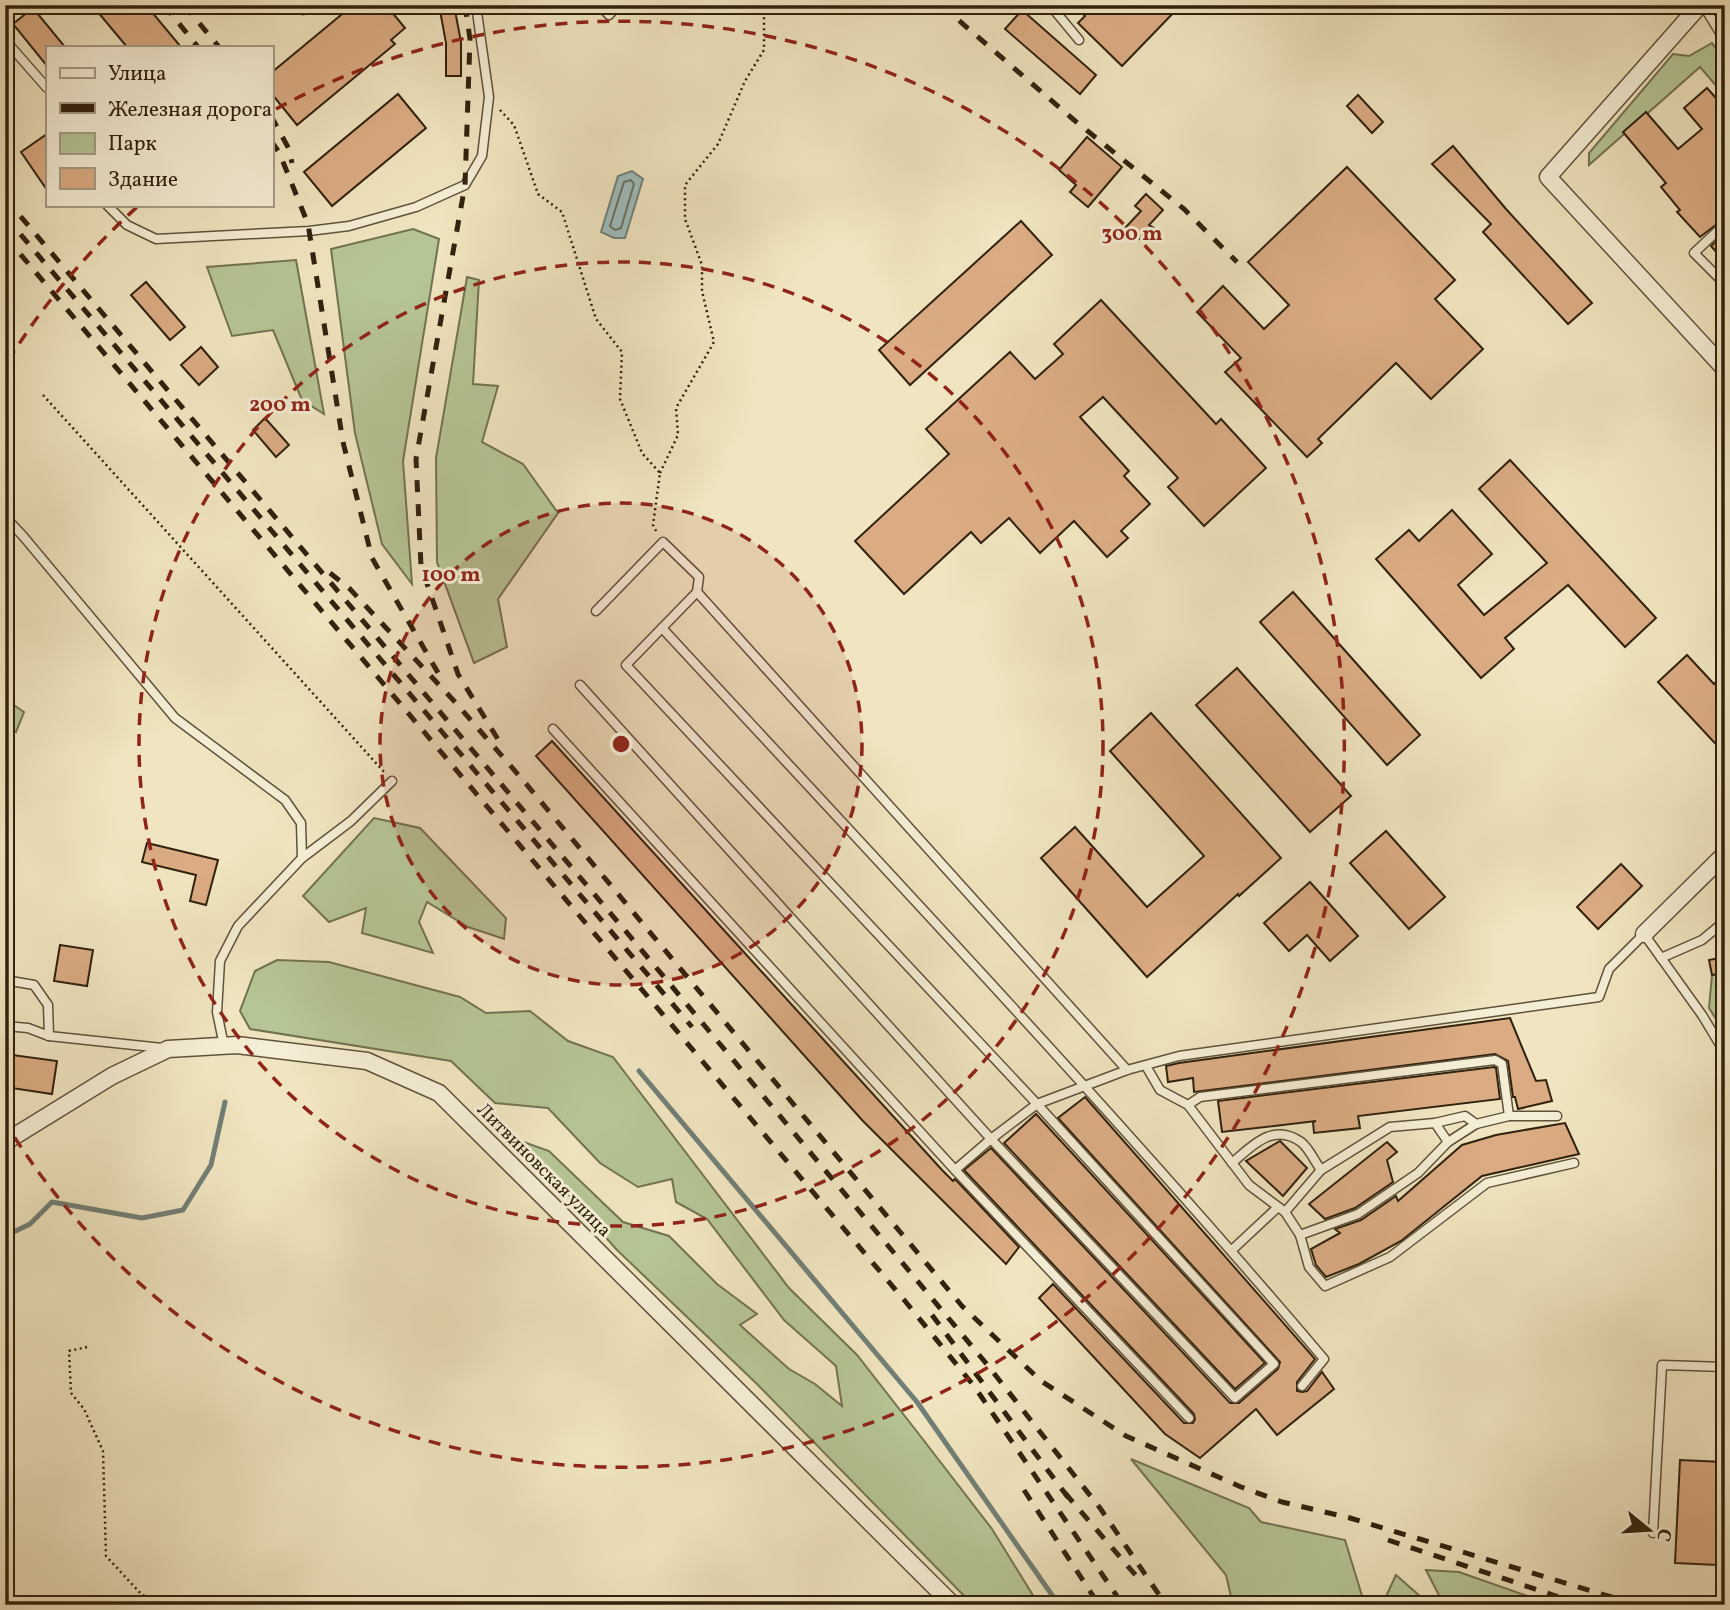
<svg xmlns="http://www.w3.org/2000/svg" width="1730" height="1610" viewBox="0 0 1730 1610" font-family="Vollkorn,serif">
	<rect width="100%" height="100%" fill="#f0e5c0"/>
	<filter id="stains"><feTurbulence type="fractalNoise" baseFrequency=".00286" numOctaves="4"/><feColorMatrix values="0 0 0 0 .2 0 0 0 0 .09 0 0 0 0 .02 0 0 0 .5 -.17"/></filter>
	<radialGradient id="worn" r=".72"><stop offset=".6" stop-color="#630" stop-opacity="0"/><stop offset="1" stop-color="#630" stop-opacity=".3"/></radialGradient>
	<g fill="#b6c595" stroke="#737351" stroke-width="2">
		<polygon points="1712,43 1725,61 1725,96 1700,67 1589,165 1589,153 1673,54 1689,56"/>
		<polygon points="413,229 439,239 403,461 412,584 382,544 355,433 331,249"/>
		<polygon points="296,260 324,414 302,400 273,330 232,336 207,267"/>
		<polygon points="467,277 479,280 473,384 498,386 482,442 523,464 558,513 498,599 507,647 474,663 437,562 436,458"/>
		<polygon points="5,699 24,712 16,732 5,725"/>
		<polygon points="374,818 420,828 506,918 504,939 468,927 427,902 419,922 433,953 362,933 366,908 329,922 303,896"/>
		<polygon points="277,960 329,962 460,997 486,1013 530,1011 568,1041 613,1057 789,1288 857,1355 918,1433 992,1529 1039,1605 973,1605 757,1384 616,1249 521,1141 549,1151 623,1222 669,1236 717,1284 757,1314 740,1325 789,1369 815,1384 842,1406 836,1366 784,1320 707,1219 676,1202 672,1179 638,1187 600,1163 548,1108 495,1103 451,1061 250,1029 240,1011 255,971"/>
		<polygon points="1725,973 1725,1033 1709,1008 1712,975"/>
		<polygon points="1131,1459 1249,1508 1261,1522 1345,1540 1363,1599 1359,1605 1233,1605 1226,1575"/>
		<polygon points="1426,1570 1459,1572 1553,1605 1444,1605"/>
		<polygon points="1396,1575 1430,1605 1382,1605"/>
	</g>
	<polygon fill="#9ebdbc" stroke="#727f76" stroke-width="2" points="632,171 643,179 625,238 614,238 601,232 618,176"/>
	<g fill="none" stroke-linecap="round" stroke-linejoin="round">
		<polygon stroke="#676f64" stroke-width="2" points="631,180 634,184 621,228 615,230 610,226 624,182"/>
		<g stroke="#727f76" stroke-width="5">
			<polyline points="639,1071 917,1402 1059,1605"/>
			<polyline points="5,1236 30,1224 52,1202 142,1218 183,1210 211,1165 225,1102"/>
		</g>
	</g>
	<g fill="#dbac84" stroke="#30210d" stroke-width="2">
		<polygon points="104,5 146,5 181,47 127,47 97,11"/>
		<polygon points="353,5 386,5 405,28 391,40 395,44 297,125 271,93 271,73"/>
		<polygon points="439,5 454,5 461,42 461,76 446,76 446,43"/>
		<polygon points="1075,5 1181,5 1122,66 1078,23 1085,16"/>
		<polygon points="33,8 65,47 47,47 47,66 13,24"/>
		<polygon points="1022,10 1096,75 1080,94 1005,29"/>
		<polygon points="1707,88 1725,108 1725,218 1700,237 1677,212 1680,210 1661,187 1666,183 1623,132 1646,112 1678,149 1702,129 1684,108"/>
		<polygon points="398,94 426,128 332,206 304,172"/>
		<polygon points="1358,95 1383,122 1372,133 1347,106"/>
		<polygon points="47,134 47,190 21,152"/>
		<polygon points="1087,137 1122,167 1088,207 1070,192 1076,185 1059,170"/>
		<polygon points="1453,146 1506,209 1592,303 1568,324 1483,232 1491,224 1432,164"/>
		<polygon points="1347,167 1455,280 1435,299 1483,349 1431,399 1396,363 1318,439 1322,443 1307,457 1225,372 1241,358 1197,312 1223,286 1264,329 1289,305 1248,262"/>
		<polygon points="1146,194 1163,210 1149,225 1154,228 1142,241 1126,227 1141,211 1135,206"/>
		<polygon points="1021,221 1052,255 910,385 879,350"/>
		<polygon points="1725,233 1725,262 1711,246"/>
		<polygon points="146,282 185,327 170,340 131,295"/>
		<polygon points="1101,300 1216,424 1221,419 1266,468 1204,526 1168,487 1178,478 1103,397 1080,417 1129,471 1124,476 1150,504 1121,531 1128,538 1107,557 1074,521 1040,553 1009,518 981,543 971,532 904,594 855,541 949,454 926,429 1010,352 1035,379 1063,354 1054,344"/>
		<polygon points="201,347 218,367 199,385 181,365"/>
		<polygon points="265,418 289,445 276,457 253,430"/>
		<polygon points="1510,460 1656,618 1625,647 1568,585 1505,638 1514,649 1481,678 1376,559 1409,530 1419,541 1452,510 1492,554 1458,585 1484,615 1547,563 1479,489"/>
		<polygon points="1293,592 1420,735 1387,765 1260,622"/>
		<polygon points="1687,655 1714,684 1725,674 1725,754 1658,682"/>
		<polygon points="1237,668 1351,796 1310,832 1196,705"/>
		<polygon points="1151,713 1281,858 1239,896 1238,894 1147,977 1041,858 1075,827 1147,907 1204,856 1110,751"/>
		<polygon points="552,741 942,1170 953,1181 955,1179 1019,1247 1006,1264 862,1120 536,756"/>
		<polygon points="1386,831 1445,897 1409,929 1350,863"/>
		<polygon points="147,843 218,860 206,905 190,901 196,875 142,862"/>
		<polygon points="1621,864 1642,886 1598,929 1577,907"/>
		<polygon points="1310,882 1358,936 1330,961 1307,935 1289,951 1264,923"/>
		<polygon points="60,945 93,950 87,986 54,981"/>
		<polygon points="1725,957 1725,973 1712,975 1709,960"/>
		<polygon points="1510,1018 1536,1081 1546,1080 1552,1101 1518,1109 1515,1097 1513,1097 1508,1061 1495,1054 1194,1092 1193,1078 1168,1082 1166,1066 1179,1063"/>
		<polygon points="5,1054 57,1061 52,1094 5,1087"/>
		<polygon points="1494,1067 1496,1068 1500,1099 1358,1116 1360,1128 1314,1133 1313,1122 1316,1121 1222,1132 1218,1101"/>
		<polygon points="1085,1097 1315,1359 1297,1382 1297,1391 1302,1392 1307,1391 1322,1372 1334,1389 1277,1435 1256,1409 1200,1458 1165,1434 1039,1298 1053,1284 1184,1423 1193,1423 1195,1419 1194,1414 964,1170 991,1148 1230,1403 1239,1403 1278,1369 1280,1362 1058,1118"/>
		<polygon points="1036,1114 1265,1363 1235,1389 1004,1143"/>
		<polygon points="1565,1123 1579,1154 1482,1176 1401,1241 1359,1264 1326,1277 1316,1265 1311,1249 1340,1233 1335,1229 1361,1220 1396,1196 1398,1201 1462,1145 1496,1135"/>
		<polygon points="1280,1141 1307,1168 1283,1196 1246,1161"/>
		<polygon points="1387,1142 1397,1152 1387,1160 1393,1182 1355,1208 1325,1219 1309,1204"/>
		<polygon points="1680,1460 1723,1462 1718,1565 1675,1563"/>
	</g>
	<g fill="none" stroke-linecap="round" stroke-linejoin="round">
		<g stroke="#60523a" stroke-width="11">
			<g id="lane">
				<polyline points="300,5 303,10 309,5"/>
				<polyline points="599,5 609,15 618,5"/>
				<polyline points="1050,5 1079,40"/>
				<polyline points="1703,5 1725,41"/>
				<polyline points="5,40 47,88"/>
				<polyline points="107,205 127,225 156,239 309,231 349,226 416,207 465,185 482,156 489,97 476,5"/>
				<polyline points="1725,224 1694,253 1725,284"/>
				<polyline points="5,517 23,536 175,718 285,800 301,823 302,858"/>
				<polyline points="596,611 663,542 699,577 697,592"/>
				<path d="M662,628c223,241 449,480 662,731l-22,27"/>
				<polyline points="580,685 991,1139 1235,1398 1274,1364 1037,1104 626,665 697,592 1127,1070"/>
				<polyline points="553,729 955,1170 1189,1418"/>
				<polyline points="1661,958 1702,940 1725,921"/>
				<polyline points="5,980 34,985 48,1005 49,1036"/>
				<polyline points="5,1026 28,1028 49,1036 162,1048"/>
				<polyline points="224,1046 217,1012 220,961 238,926 302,858 351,821 392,781"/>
				<polyline points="1146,1066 1160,1090 1188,1105 1249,1185 1285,1212 1300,1235 1309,1267 1325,1286 1390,1257 1487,1183 1574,1163"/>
				<polyline points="1188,1105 1200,1097 1495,1060 1502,1064 1509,1116"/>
				<polyline points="1435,1123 1448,1142"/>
				<path d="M1232,1163c20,-17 41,-41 69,-21 8,6 14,20 20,28"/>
				<polyline points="955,1170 991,1139 1037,1104 1127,1070 1179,1056 1599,997 1609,969 1644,934 1702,1015 1725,1053"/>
				<polyline points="1285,1212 1321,1170 1390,1127 1435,1123 1465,1116 1476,1124"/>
				<polyline points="1300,1235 1358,1214 1418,1173 1448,1142 1476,1124 1509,1116 1557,1116"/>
				<polyline points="1232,1250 1278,1207"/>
				<polyline points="1653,1533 1662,1365 1725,1367"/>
			</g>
		</g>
		<g stroke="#60523a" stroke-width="19">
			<g id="street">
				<polyline points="1700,5 1548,177 1725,369"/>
				<polyline points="1644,934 1725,854"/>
				<polyline points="5,1142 112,1076 168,1049 237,1045 367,1061 439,1093 953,1605"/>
			</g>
		</g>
		<g stroke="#30210d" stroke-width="2.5" stroke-dasharray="2 3.5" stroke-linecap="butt">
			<polyline points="500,110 514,125 538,194 562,212 596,319 622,352 620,399 642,453 660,473 653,525 656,531"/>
			<polyline points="43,395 385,773"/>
			<polyline points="660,473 678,435 676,408 714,342 702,291 702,265 685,219 685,185 718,144 745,81 764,50 764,5"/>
			<polyline points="87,1347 69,1351 71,1393 84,1409 103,1451 106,1556 142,1595 184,1605"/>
		</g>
		<use href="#lane" stroke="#f5eed6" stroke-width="8"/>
		<use href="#street" stroke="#f5eed6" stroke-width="16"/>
		<g stroke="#30210d" stroke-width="5" stroke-dasharray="12 12" stroke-linecap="butt">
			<polyline points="164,5 198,47"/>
			<polyline points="184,5 219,47"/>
			<polyline points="465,5 470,39 465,185 416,459 421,566 458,674 502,746"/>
			<polyline points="941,5 1074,120 1184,209 1237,262"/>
			<polyline points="271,116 289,149 292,163"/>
			<polyline points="271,141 279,152 308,224 343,442 372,558 441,678"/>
			<polyline points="5,198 639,947 985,1362 1100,1508 1166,1605"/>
			<polyline points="5,216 692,1027"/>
			<polyline points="5,236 905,1301 974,1386 1123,1605"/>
			<polyline points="330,573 349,588 455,702 522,779 962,1306 1041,1381 1126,1436 1241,1487 1282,1502 1350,1518 1638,1605"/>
			<polyline points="932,1315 1070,1500"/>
			<polyline points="1024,1490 1099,1605"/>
			<polyline points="1065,1493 1138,1578"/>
			<polyline points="1388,1540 1556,1596 1572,1605"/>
		</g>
	</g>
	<circle cx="621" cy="744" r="241" fill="#8f2418" fill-opacity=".12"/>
	<g fill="none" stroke="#8f2418" stroke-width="3.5" stroke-dasharray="12 9">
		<circle cx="621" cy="744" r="241"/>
		<circle cx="621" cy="744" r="482"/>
		<path d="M8 361A723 723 0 0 1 137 207M276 109A723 723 0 1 1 8 1127"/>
	</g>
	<g text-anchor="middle" stroke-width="6" stroke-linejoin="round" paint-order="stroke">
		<g font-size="19" fill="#30210d" stroke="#f5eed6">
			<text transform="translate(545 1169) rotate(45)" y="7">Литвиновская улица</text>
		</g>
	</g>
	<circle cx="621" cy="744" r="10" fill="#8f2418" stroke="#f5eed6" stroke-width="3.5"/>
	<g font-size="21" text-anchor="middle" font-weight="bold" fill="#8f2418" stroke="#f5eed6" stroke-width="6" stroke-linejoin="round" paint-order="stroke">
		<text x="1132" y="240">300 m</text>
		<text x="280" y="411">200 m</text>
		<text x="451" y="581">100 m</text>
	</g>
	<rect width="1730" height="1610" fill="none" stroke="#f0e5c0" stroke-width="28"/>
	<rect x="7" y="7" width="1716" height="1596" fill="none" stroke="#30210d" stroke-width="3.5"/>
	<rect x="14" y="14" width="1702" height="1582" fill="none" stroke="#30210d" stroke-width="2"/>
	<rect x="46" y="46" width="228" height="161" fill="#f5eed6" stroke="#a69c86" stroke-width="2"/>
	<rect x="60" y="68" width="35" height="10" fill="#f5eed6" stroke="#a69c86" stroke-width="2"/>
	<text x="108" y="80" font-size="21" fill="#30210d">Улица</text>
	<rect x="60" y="103" width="35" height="10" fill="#30210d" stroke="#a69c86" stroke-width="2"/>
	<text x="108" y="116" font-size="21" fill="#30210d">Железная дорога</text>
	<rect x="60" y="133" width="35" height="21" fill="#b6c595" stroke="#a69c86" stroke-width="2"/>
	<text x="108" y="150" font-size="21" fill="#30210d">Парк</text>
	<rect x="60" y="168" width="35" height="21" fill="#dbac84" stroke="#a69c86" stroke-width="2"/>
	<text x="108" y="186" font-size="21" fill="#30210d">Здание</text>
	<g transform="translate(1649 1530) rotate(108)" stroke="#f5eed6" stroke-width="5" paint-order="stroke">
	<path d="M0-5L12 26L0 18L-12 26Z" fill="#30210d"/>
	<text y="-10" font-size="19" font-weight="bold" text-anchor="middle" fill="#30210d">С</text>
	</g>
	<rect width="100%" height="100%" filter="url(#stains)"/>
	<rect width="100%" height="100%" fill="url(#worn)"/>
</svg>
